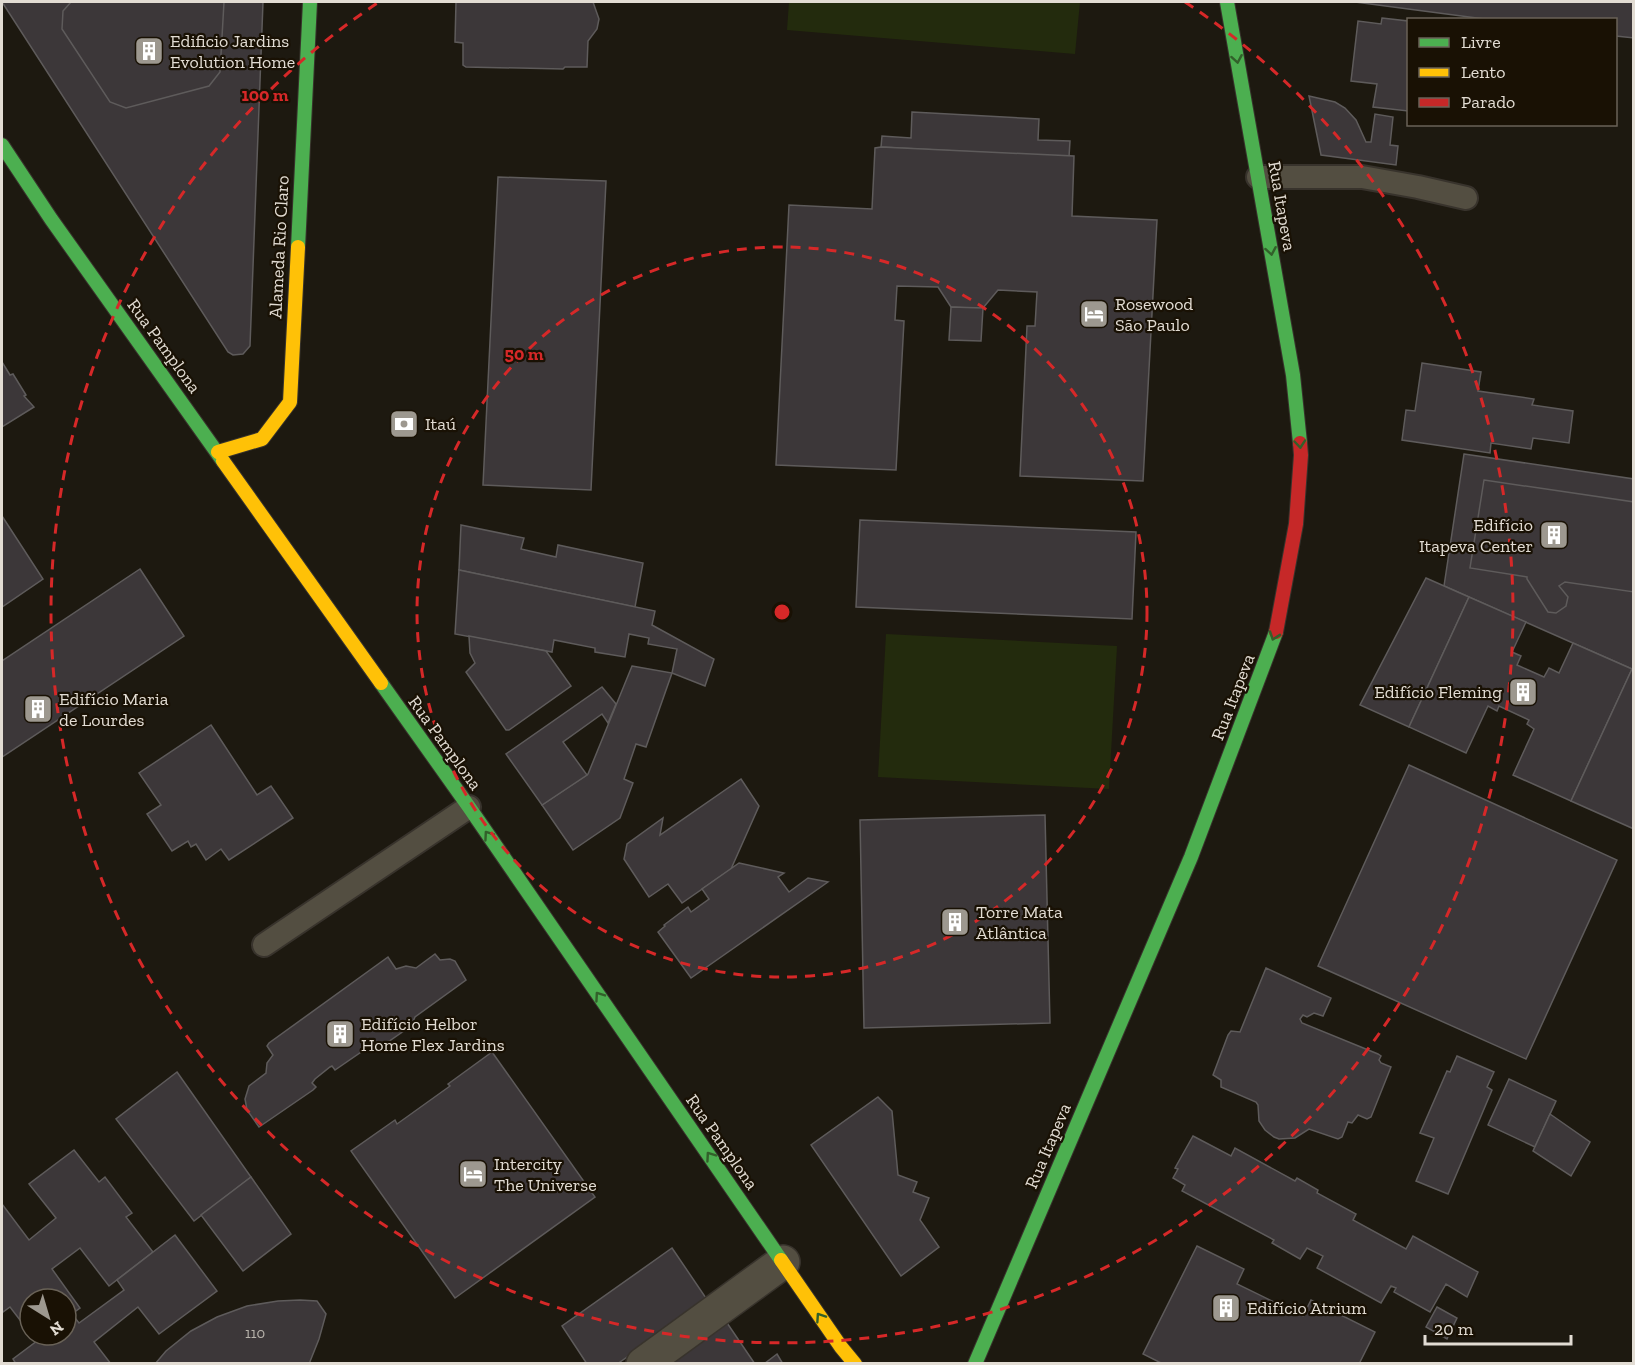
<svg xmlns="http://www.w3.org/2000/svg" width="1635" height="1365" viewBox="0 0 1635 1365" font-family="'Zilla Slab',serif">
	<rect width="100%" height="100%" fill="#1d1910"/>
	<g fill="#232b0d">
		<polygon points="789,2 1080,2 1075,54 787,30"/>
		<polygon points="886,634 1117,646 1109,789 878,777"/>
	</g>
	<g fill="#3c3739" stroke="#5e5b5b" stroke-width="1.5">
		<polygon points="2,2 263,2 250,346 243,354 233,355 228,352"/>
		<polygon points="71,2 224,2 220,72 209,86 126,108 110,102 62,29 63,11"/>
		<polygon points="456,2 593,2 599,19 597,29 588,41 587,67 565,67 563,69 466,67 463,65 463,43 455,42"/>
		<polygon points="1355,2 1634,2 1634,38 1616,36 1616,20 1492,20"/>
		<polygon points="1382,18 1408,21 1408,111 1373,107 1377,84 1351,81 1358,21 1381,24"/>
		<polygon points="1309,96 1335,102 1345,108 1356,120 1366,142 1371,142 1375,114 1393,117 1390,145 1398,146 1396,165 1321,155"/>
		<polygon points="912,112 1039,119 1038,140 1070,141 1069,157 881,147 882,136 911,138"/>
		<polygon points="881,147 1074,156 1072,216 1157,220 1143,481 1020,476 1027,326 1035,326 1037,292 998,290 983,308 969,308 951,307 938,287 897,286 895,320 904,321 896,470 776,465 789,205 872,209 875,148"/>
		<polygon points="498,177 606,181 591,490 483,485"/>
		<polygon points="951,307 983,308 981,341 949,340"/>
		<polygon points="2,362 10,375 13,374 26,395 24,396 34,407 2,427"/>
		<polygon points="1422,363 1481,372 1478,391 1534,399 1532,405 1573,411 1569,443 1533,438 1531,449 1491,443 1490,453 1402,440 1406,410 1415,411"/>
		<polygon points="1464,454 1634,479 1634,670 1444,586"/>
		<polygon points="1484,480 1634,502 1634,592 1565,582 1559,586 1568,597 1566,606 1556,613 1548,612 1527,579 1527,577 1470,568"/>
		<polygon points="2,516 43,579 2,607"/>
		<polygon points="860,520 1136,532 1132,619 856,607"/>
		<polygon points="461,525 524,538 521,549 556,557 558,545 643,563 635,607 459,570"/>
		<polygon points="140,569 184,636 2,757 2,661"/>
		<polygon points="459,570 655,611 652,625 714,659 705,686 672,673 677,649 648,644 649,638 629,634 625,657 595,652 595,648 554,640 552,652 455,634"/>
		<polygon points="1426,578 1469,597 1409,727 1360,705"/>
		<polygon points="1469,597 1526,622 1512,652 1521,656 1517,665 1544,677 1549,668 1559,673 1573,643 1632,669 1571,801 1513,775 1534,729 1527,724 1529,720 1499,706 1497,711 1488,706 1466,753 1409,727"/>
		<polygon points="469,636 546,651 571,686 509,730 506,730 466,672 475,663 470,653"/>
		<polygon points="632,666 672,673 646,747 636,744 624,779 633,783 620,818 573,850 542,805 588,774"/>
		<polygon points="1632,669 1634,670 1634,829 1571,801"/>
		<polygon points="602,687 616,704 608,723 602,714 563,742 587,775 542,805 506,754"/>
		<polygon points="211,725 257,795 271,786 293,818 229,860 221,849 206,860 196,844 191,847 188,841 172,851 147,814 161,805 139,773"/>
		<polygon points="1409,765 1617,860 1526,1059 1318,966"/>
		<polygon points="741,779 759,806 731,869 682,903 668,884 649,897 624,859 627,844 663,818 660,835"/>
		<polygon points="1045,815 1050,1023 864,1028 860,820"/>
		<polygon points="739,863 784,873 778,877 789,892 808,878 828,882 691,978 658,932 665,926 664,925 688,907 691,912 709,899 702,889"/>
		<polygon points="435,954 440,960 450,959 455,961 466,980 415,1017 411,1026 385,1044 370,1046 335,1070 332,1066 330,1067 315,1079 312,1083 316,1087 313,1090 259,1127 247,1110 245,1099 249,1086 266,1073 267,1063 273,1055 267,1046 269,1043 388,957 396,969 406,966 416,968"/>
		<polygon points="1266,968 1331,998 1323,1016 1314,1013 1307,1017 1303,1015 1300,1019 1302,1023 1378,1054 1381,1056 1379,1060 1381,1063 1391,1067 1371,1117 1367,1119 1358,1115 1352,1123 1348,1122 1342,1137 1338,1139 1309,1129 1295,1138 1279,1139 1274,1137 1265,1130 1259,1121 1258,1105 1256,1102 1221,1087 1221,1080 1213,1075 1228,1035 1231,1031 1240,1032"/>
		<polygon points="492,1052 595,1197 455,1298 351,1151 395,1120 397,1124 450,1086 448,1084"/>
		<polygon points="1457,1056 1494,1072 1487,1087 1492,1090 1448,1194 1416,1181 1434,1138 1420,1133 1447,1071 1450,1072"/>
		<polygon points="177,1072 251,1177 194,1221 116,1119"/>
		<polygon points="1509,1079 1556,1101 1535,1147 1488,1125"/>
		<polygon points="878,1097 892,1111 898,1175 917,1182 913,1192 929,1198 920,1220 939,1247 901,1276 811,1145"/>
		<polygon points="1550,1114 1590,1142 1571,1176 1533,1151"/>
		<polygon points="1193,1136 1231,1156 1235,1148 1295,1181 1297,1178 1318,1190 1317,1193 1356,1214 1353,1220 1406,1249 1413,1236 1478,1272 1467,1297 1446,1284 1430,1312 1394,1292 1396,1288 1391,1286 1381,1303 1317,1268 1323,1256 1307,1248 1300,1259 1272,1243 1274,1240 1182,1191 1185,1185 1173,1178 1178,1169 1175,1168"/>
		<polygon points="74,1150 99,1182 105,1177 132,1213 126,1217 153,1252 109,1286 80,1248 52,1269 80,1308 66,1318 66,1299 30,1299 30,1333 10,1307 3,1312 2,1309 2,1204 29,1240 56,1218 29,1184"/>
		<polygon points="251,1177 291,1234 243,1271 201,1215"/>
		<polygon points="175,1235 217,1291 159,1334 138,1307 94,1342 111,1364 16,1364 13,1359 45,1335 66,1335 66,1318 72,1314 79,1323 124,1290 117,1280"/>
		<polygon points="1197,1246 1244,1269 1237,1284 1303,1316 1311,1300 1375,1332 1359,1364 1163,1364 1143,1354"/>
		<polygon points="672,1248 708,1301 617,1364 587,1364 562,1326"/>
		<polygon points="300,1300 317,1301 326,1314 319,1339 309,1364 155,1364 166,1351 191,1331 217,1317 247,1306 278,1301"/>
		<polygon points="1437,1307 1457,1318 1447,1339 1426,1327"/>
		<polygon points="723,1317 755,1364 656,1364"/>
		<polygon points="777,1354 783,1364 764,1364"/>
	</g>
	<g fill="none" stroke-linecap="round" stroke-linejoin="round">
		<g stroke="#38332c" stroke-width="26">
			<g id="lane">
				<polyline points="1258,177 1362,177 1418,187 1466,198"/>
				<polyline points="264,945 469,807"/>
			</g>
		</g>
		<g stroke="#38332c" stroke-width="36">
			<polyline id="street" points="643,1364 783,1262"/>
		</g>
		<g stroke="#38332c" stroke-width="16">
			<g id="fast">
				<polyline points="1227,2 1293,375 1300,443"/>
				<polyline points="2,145 51,219 223,461"/>
				<polyline points="298,247 310,2"/>
				<polyline points="381,683 469,807 781,1260"/>
				<polyline points="975,1364 1191,857 1276,632"/>
			</g>
		</g>
		<g stroke="#38332c" stroke-width="16">
			<g id="slow">
				<polyline points="218,452 262,439 290,402 298,247"/>
				<polyline points="223,461 381,683"/>
				<polyline points="781,1260 841,1347 855,1364"/>
			</g>
		</g>
		<g stroke="#38332c" stroke-width="16">
			<polyline id="jam" points="1276,632 1296,524 1301,455 1300,443"/>
		</g>
		<use href="#lane" stroke="#534e41" stroke-width="22"/>
		<use href="#street" stroke="#534e41" stroke-width="33"/>
		<use href="#fast" stroke="#4caf50" stroke-width="14"/>
		<use href="#slow" stroke="#ffc107" stroke-width="14"/>
		<use href="#jam" stroke="#c62828" stroke-width="14"/>
	</g>
	<defs><path id="oneway-chevron" d="M-2-3.5L2.5 0L-2 3.5" fill="none" stroke-width="1.6" stroke-linecap="round" stroke-linejoin="round" transform="scale(1.5)"/></defs>
	<g stroke="#32602a">
		<use href="#oneway-chevron" transform="translate(1237 59) rotate(80)"/>
		<use href="#oneway-chevron" transform="translate(1271 251) rotate(80)"/>
		<use href="#oneway-chevron" transform="translate(1300 444) rotate(85)"/>
		<use href="#oneway-chevron" transform="translate(1274 636) rotate(109)"/>
		<use href="#oneway-chevron" transform="translate(488 835) rotate(-125)"/>
		<use href="#oneway-chevron" transform="translate(599 996) rotate(-125)"/>
		<use href="#oneway-chevron" transform="translate(710 1156) rotate(-125)"/>
		<use href="#oneway-chevron" transform="translate(820 1317) rotate(-124)"/>
	</g>
	<g fill="none" stroke="#d62828" stroke-width="3" stroke-dasharray="10 8">
		<circle cx="782" cy="612" r="365"/>
		<path d="M1185 2A731 731 0 1 1 379 2"/>
	</g>
	<defs>
		<g id="building-square" transform="scale(1.5)"><rect x="-9" y="-9" width="18" height="18" rx="4" fill="#9d988f" stroke="#191104"/><path d="M-4-6H4V6H1V3H-1V6H-4ZM-2.5-4.3h1.7v1.8h-1.7ZM.8-4.3h1.7v1.8H.8ZM-2.5-1h1.7V.8h-1.7ZM.8-1h1.7V.8H.8Z" fill="#fff"/></g>
		<g id="hotel-square" transform="scale(1.5)"><rect x="-9" y="-9" width="18" height="18" rx="4" fill="#9d988f" stroke="#191104"/><path d="M-6-4.5h1.5V1H6V5H4.5V3h-9V5H-6ZM-4 0a1.8 1.8 0 1 1 3.6 0ZM.5 0V-2.5h3Q6-2.5 6 0Z" fill="#fff"/></g>
		<g id="bank-square" transform="scale(1.5)"><rect x="-9" y="-9" width="18" height="18" rx="4" fill="#9d988f" stroke="#191104"/><path d="M-6-4H6V4H-6ZM0-2.3a2.3 2.3 0 1 0 0 4.6a2.3 2.3 0 1 0 0-4.6Z" fill="#fff"/></g>
	</defs>
	<g fill-rule="evenodd">
		<use href="#building-square" x="149" y="51"/>
		<use href="#hotel-square" x="1094" y="314"/>
		<use href="#bank-square" x="404" y="424"/>
		<use href="#building-square" x="1554" y="535"/>
		<use href="#building-square" x="1523" y="692"/>
		<use href="#building-square" x="38" y="709"/>
		<use href="#building-square" x="955" y="922"/>
		<use href="#building-square" x="340" y="1034"/>
		<use href="#hotel-square" x="473" y="1174"/>
		<use href="#building-square" x="1226" y="1308"/>
	</g>
	<g text-anchor="middle" stroke-width="4.5" stroke-linejoin="round" paint-order="stroke">
		<g font-size="15" fill="#b8b3ac">
			<text x="255" y="1338">110</text>
		</g>
		<g font-size="18" fill="#e2dcd3" stroke="#191104" text-anchor="start">
			<text x="170" y="47">Edificio Jardins<tspan x="170" dy="21">Evolution Home</tspan></text>
			<text x="1115" y="310">Rosewood<tspan x="1115" dy="21">São Paulo</tspan></text>
			<text x="425" y="430">Itaú</text>
			<text x="1533" y="531" text-anchor="end">Edifício<tspan x="1533" dy="21">Itapeva Center</tspan></text>
			<text x="1502" y="698" text-anchor="end">Edifício Fleming</text>
			<text x="59" y="705">Edifício Maria<tspan x="59" dy="21">de Lourdes</tspan></text>
			<text x="976" y="918">Torre Mata<tspan x="976" dy="21">Atlântica</tspan></text>
			<text x="361" y="1030">Edifício Helbor<tspan x="361" dy="21">Home Flex Jardins</tspan></text>
			<text x="494" y="1170">Intercity<tspan x="494" dy="21">The Universe</tspan></text>
			<text x="1247" y="1314">Edifício Atrium</text>
		</g>
		<g font-size="18" fill="#e2dcd3" stroke="#191104">
			<text transform="translate(1282 206) rotate(80)" y="6">Rua Itapeva</text>
			<text transform="translate(279 247) rotate(-87)" y="6">Alameda Rio Claro</text>
			<text transform="translate(164 346) rotate(54)" y="6">Rua Pamplona</text>
			<text transform="translate(1233 697) rotate(-69)" y="6">Rua Itapeva</text>
			<text transform="translate(445 743) rotate(54)" y="6">Rua Pamplona</text>
			<text transform="translate(722 1142) rotate(55)" y="6">Rua Pamplona</text>
			<text transform="translate(1048 1146) rotate(-67)" y="6">Rua Itapeva</text>
		</g>
	</g>
	<circle cx="782" cy="612" r="9" fill="#d62828" stroke="#191104" stroke-width="3"/>
	<g font-size="18" text-anchor="middle" font-weight="bold" fill="#d62828" stroke="#191104" stroke-width="4.5" stroke-linejoin="round" paint-order="stroke">
		<text x="265" y="101">100 m</text>
		<text x="524" y="360">50 m</text>
	</g>
	<rect width="1635" height="1365" fill="none" stroke="#e2dcd3" stroke-width="6"/>
	<rect x="1407" y="18" width="210" height="108" fill="#191104" stroke="#696257" stroke-width="1.5"/>
	<rect x="1419" y="38" width="30" height="9" fill="#4caf50" stroke="#696257" stroke-width="1.5"/>
	<text x="1461" y="48" font-size="18" fill="#e2dcd3">Livre</text>
	<rect x="1419" y="68" width="30" height="9" fill="#ffc107" stroke="#696257" stroke-width="1.5"/>
	<text x="1461" y="78" font-size="18" fill="#e2dcd3">Lento</text>
	<rect x="1419" y="98" width="30" height="9" fill="#c62828" stroke="#696257" stroke-width="1.5"/>
	<text x="1461" y="108" font-size="18" fill="#e2dcd3">Parado</text>
	<g transform="translate(48 1317) rotate(143)"><circle r="28" fill="#191104" stroke="#696257" stroke-width="1.5"/>
	<path d="M0-4.5L10 22L0 15L-10 22Z" fill="#9d988f"/>
	<text y="-9" font-size="16" font-weight="bold" text-anchor="middle" fill="#e2dcd3">N</text>
	</g>
	<path d="M1425 1335v9h146v-9" fill="none" stroke="#e2dcd3" stroke-width="3"/>
	<text x="1434" y="1335" font-size="18" fill="#e2dcd3" stroke="#191104" stroke-width="4.5" paint-order="stroke">20 m</text>
</svg>
